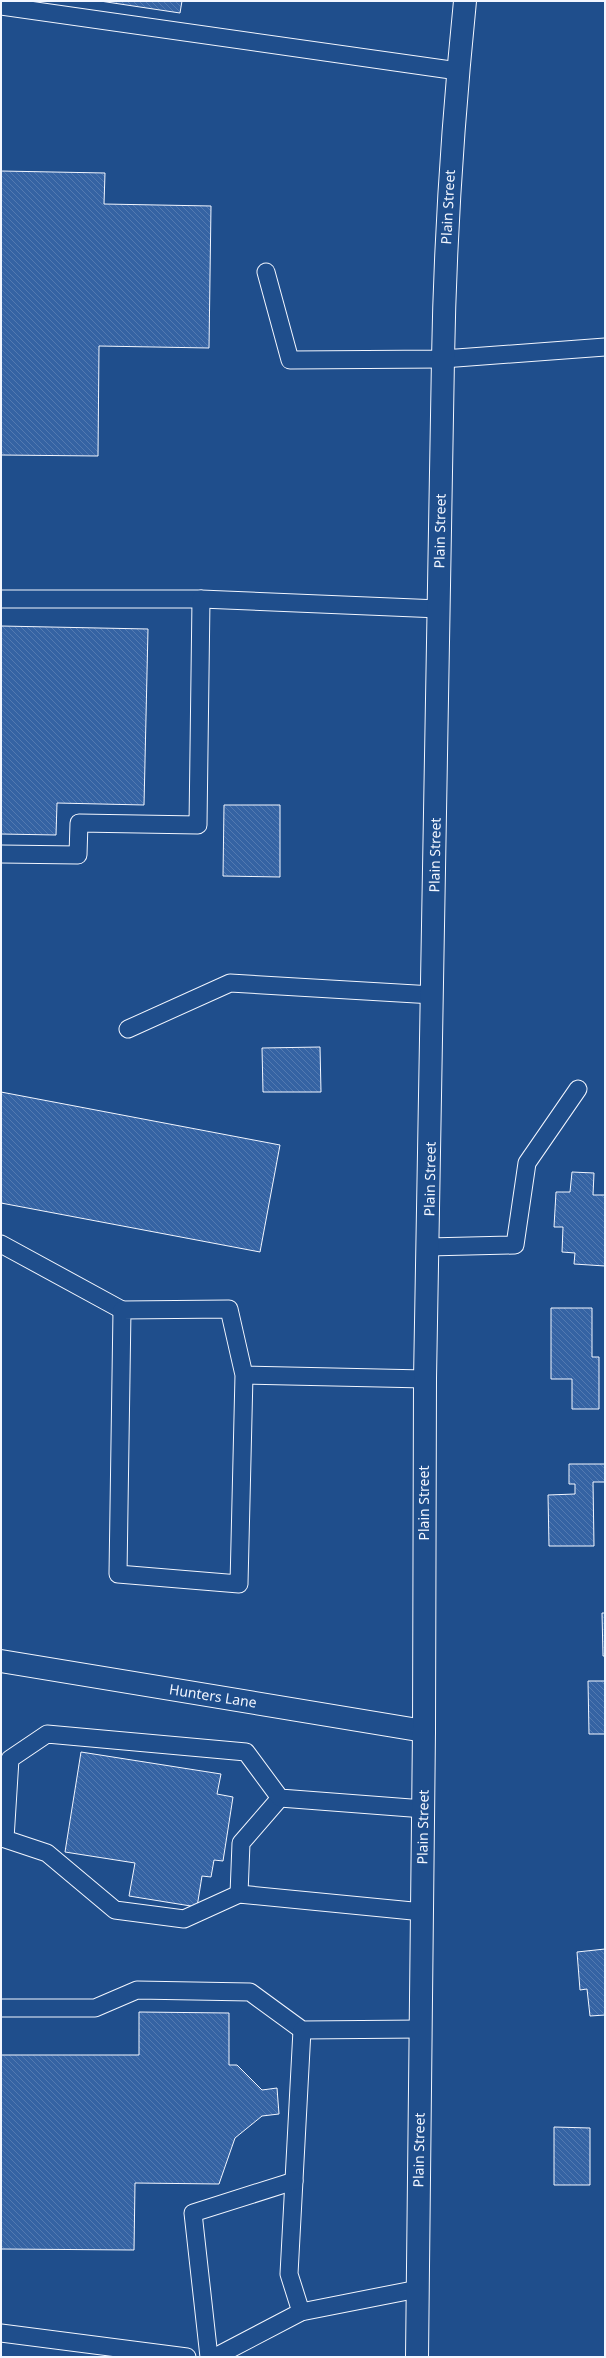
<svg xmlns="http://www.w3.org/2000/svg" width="606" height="2358" viewBox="0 0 606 2358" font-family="'Noto Sans',sans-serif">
	<defs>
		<pattern id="building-back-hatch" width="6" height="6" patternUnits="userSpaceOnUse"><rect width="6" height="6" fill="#3563a3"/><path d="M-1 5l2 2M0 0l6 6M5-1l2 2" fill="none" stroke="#537ab1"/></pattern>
	</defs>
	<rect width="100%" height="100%" fill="#1f4e8c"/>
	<g fill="url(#building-back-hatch)" stroke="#f2f6ff">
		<polygon points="100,1 182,1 180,13"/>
		<polygon points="1,171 105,173 104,204 211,206 209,348 99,346 98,456 1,455"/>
		<polygon points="1,626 148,629 144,805 57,803 56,835 1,834"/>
		<polygon points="224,805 280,805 280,877 223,876"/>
		<polygon points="320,1047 321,1092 263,1092 262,1048"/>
		<polygon points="1,1092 280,1145 260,1252 1,1203"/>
		<polygon points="572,1172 594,1173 593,1195 605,1195 605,1266 574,1264 575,1253 562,1252 563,1227 554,1227 556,1192 570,1192"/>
		<polygon points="551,1308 592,1308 592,1357 599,1357 599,1409 572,1409 572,1379 551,1379"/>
		<polygon points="569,1464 605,1464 605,1482 593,1482 594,1546 549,1546 548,1495 575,1494 575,1484 569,1484"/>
		<polygon points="602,1613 605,1613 605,1656 603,1656"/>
		<polygon points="588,1681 605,1681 605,1734 589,1734"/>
		<polygon points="81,1752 221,1774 217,1794 233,1797 223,1861 214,1860 211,1877 202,1876 197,1907 129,1896 135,1863 65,1852"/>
		<polygon points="605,1949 605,2015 590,2016 587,1989 580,1990 577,1952"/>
		<polygon points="139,2012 229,2013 229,2065 237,2065 262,2090 277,2088 279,2114 262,2116 235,2138 219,2184 135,2183 134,2250 1,2249 1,2055 139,2055"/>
		<polygon points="554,2127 590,2128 590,2185 554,2185"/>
	</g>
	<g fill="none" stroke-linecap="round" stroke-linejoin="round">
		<g stroke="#f2f6ff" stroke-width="19">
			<g id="lane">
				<polyline points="1,6 458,71"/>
				<polyline points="266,272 290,360 443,359 605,347"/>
				<polyline points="1,599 201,599 439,609"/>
				<polyline points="1,854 78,855 79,823 198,825 201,599"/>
				<polyline points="128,1029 230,983 433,995"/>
				<polyline points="1,1244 122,1310"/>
				<polyline points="428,1247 515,1245 527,1163 578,1089"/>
				<polyline points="244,1375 229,1309 122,1310 118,1574 239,1584 244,1375 425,1379"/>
				<polyline points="239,1894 241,1843 280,1798"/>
				<polyline points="423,1912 239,1894 184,1919 115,1910 47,1853 5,1839 10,1759 47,1734 246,1752 280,1798 424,1809"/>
				<polyline points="1,2008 95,2008 137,1990 250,1992 302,2030 421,2029"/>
				<polyline points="301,2312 289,2274 302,2030"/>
				<polyline points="1,2333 187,2357"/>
				<polyline points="209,2357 193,2213 294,2181"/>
				<polyline points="215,2357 301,2312 418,2289"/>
			</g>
		</g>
		<g stroke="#f2f6ff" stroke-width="24">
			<polyline id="street" points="1,1661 424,1731"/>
		</g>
		<g stroke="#f2f6ff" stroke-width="24">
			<path id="primary" d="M417,2357l7,-626 1,-352 18,-1020c2,-120 10,-239 22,-358"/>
		</g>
		<use href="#lane" stroke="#1f4e8c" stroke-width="17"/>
		<use href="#street" stroke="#1f4e8c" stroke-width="22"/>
		<use href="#primary" stroke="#1f4e8c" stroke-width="22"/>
	</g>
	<g text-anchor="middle" stroke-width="3" stroke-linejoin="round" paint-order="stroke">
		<g font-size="14" fill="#f2f6ff" stroke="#1f4e8c">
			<text transform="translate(448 207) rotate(-87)" y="5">Plain Street</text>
			<text transform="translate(440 531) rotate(-89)" y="5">Plain Street</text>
			<text transform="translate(435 855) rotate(-89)" y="5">Plain Street</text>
			<text transform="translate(430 1179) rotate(-89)" y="5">Plain Street</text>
			<text transform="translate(424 1503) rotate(-90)" y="5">Plain Street</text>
			<text transform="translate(213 1696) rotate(9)" y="5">Hunters Lane</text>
			<text transform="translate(423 1827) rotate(-89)" y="5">Plain Street</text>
			<text transform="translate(419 2150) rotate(-89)" y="5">Plain Street</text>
		</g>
	</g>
	<rect width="606" height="2358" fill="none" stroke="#f2f6ff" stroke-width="4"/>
</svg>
